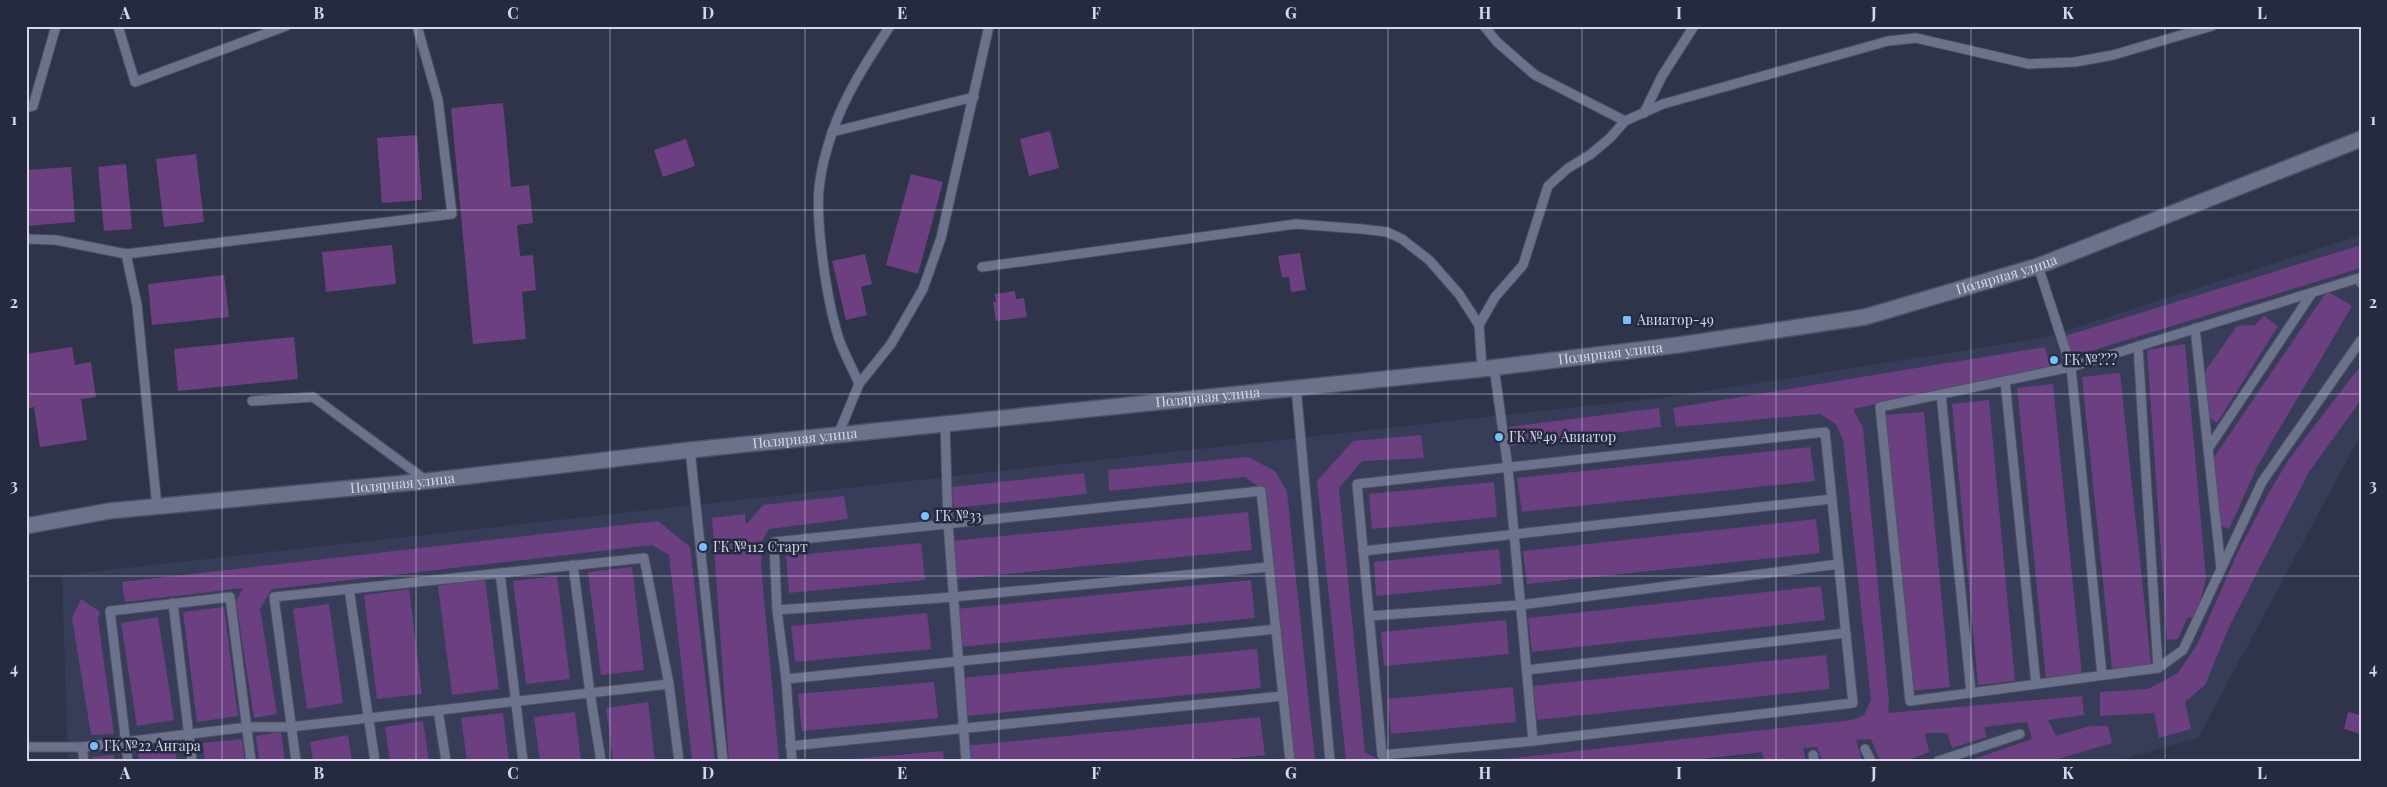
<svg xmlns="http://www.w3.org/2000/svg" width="2387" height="787" viewBox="0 0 2387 787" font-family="'Playfair Display',serif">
	<rect width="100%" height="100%" fill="#30344b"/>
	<polygon fill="#373c59" points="2361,235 2361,434 2198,738 2116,761 68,761 62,575 1669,397 2043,338"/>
	<g fill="#6c3f81">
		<polygon points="503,103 511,187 529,185 533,223 517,225 520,256 533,255 536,290 522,292 526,339 473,344 451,108"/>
		<polygon points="1050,131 1059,168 1029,176 1020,139"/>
		<polygon points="417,135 422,200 382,203 377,138"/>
		<polygon points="686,139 695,166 663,177 654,150"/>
		<polygon points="196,154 204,222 164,227 156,159"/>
		<polygon points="126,164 132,229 104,231 98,167"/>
		<polygon points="71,167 75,222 26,226 26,170"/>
		<polygon points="911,174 943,182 918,274 886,265"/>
		<polygon points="392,245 396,284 326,292 322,252"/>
		<polygon points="2361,245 2361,268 2068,358 2062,337"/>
		<polygon points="1300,253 1306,290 1291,292 1289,277 1282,278 1278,256"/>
		<polygon points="865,254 872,284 861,287 867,315 846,320 832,261"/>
		<polygon points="224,275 229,317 152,325 148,284"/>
		<polygon points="1015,291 1016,299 1024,298 1027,317 996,321 993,302 996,302 995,294"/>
		<polygon points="2327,291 2352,306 2258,465 2229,529 2213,522 2210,463"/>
		<polygon points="2264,316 2278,326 2217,423 2205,415 2201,391 2206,370 2237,326 2255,325"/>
		<polygon points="294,337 298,379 178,391 174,349"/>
		<polygon points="2185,344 2206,578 2196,617 2187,618 2178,639 2167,640 2147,350"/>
		<polygon points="72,347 75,365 91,362 96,397 81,399 87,440 40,447 34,407 29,408 26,390 26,368 28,367 26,354"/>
		<polygon points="2045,347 2050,366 1853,409 1863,428 1889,702 1888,713 2082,696 2084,715 2048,720 2056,736 2090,726 2108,726 2112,743 2051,761 1968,761 2032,739 2027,722 1984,727 1987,737 1952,748 1947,733 1925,733 1929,752 1906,761 1880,761 1871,739 1856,740 1862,761 1822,761 1817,747 1803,748 1806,761 1764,761 1762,752 1684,761 1488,761 1852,720 1864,715 1871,700 1843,440 1836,424 1820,414 1676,427 1673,408"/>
		<polygon points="2361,365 2361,400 2309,472 2230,625 2205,685 2185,702 2191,729 2159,738 2154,713 2100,716 2100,692 2148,689 2178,673 2198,643 2237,554 2267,496 2289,459"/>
		<polygon points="2120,373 2151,664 2112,669 2082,377"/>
		<polygon points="2053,384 2082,675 2046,679 2017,388"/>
		<polygon points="1989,400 2015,681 1978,685 1952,404"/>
		<polygon points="1659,408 1661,427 1511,446 1509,427"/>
		<polygon points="1924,412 1950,687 1911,691 1885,415"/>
		<polygon points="1421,435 1424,458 1362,461 1339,488 1365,752 1382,761 1346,761 1317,481 1353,441"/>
		<polygon points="1810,447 1815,481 1522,512 1517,478"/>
		<polygon points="1248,457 1275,471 1287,492 1315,761 1294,761 1266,492 1245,477 1109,491 1108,470"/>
		<polygon points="1084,473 1087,494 954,508 952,487"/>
		<polygon points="1494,482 1497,517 1372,529 1369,494"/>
		<polygon points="844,496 848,519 769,529 762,541 761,565 779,761 729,761 712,518 745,514 746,525 763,505"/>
		<polygon points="1248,512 1252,550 956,579 952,541"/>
		<polygon points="1816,519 1820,553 1527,584 1523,551"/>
		<polygon points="658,521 690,547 715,761 692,761 669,555 652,545 272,589 260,609 277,714 254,718 236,601 243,588 125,602 122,582"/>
		<polygon points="921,543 925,580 789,593 786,556"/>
		<polygon points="1499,549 1502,584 1376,596 1374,562"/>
		<polygon points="632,567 644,670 601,675 588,572"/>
		<polygon points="557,576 570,679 526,684 513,581"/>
		<polygon points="485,579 499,689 452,695 438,586"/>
		<polygon points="1251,580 1255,618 960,647 956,609"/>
		<polygon points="1821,586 1825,620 1532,652 1528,618"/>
		<polygon points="409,589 422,694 377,699 364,595"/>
		<polygon points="81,599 100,612 98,620 114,734 91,735 72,618"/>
		<polygon points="329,604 343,703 307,709 293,609"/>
		<polygon points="224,607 238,716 197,722 183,612"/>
		<polygon points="927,613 931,649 795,662 791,626"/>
		<polygon points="158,617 174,720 137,726 121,623"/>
		<polygon points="1506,620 1509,654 1384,666 1381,632"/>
		<polygon points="1257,649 1261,688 966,716 961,678"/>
		<polygon points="1826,655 1830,689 1537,720 1533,686"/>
		<polygon points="934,682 938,718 802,731 798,694"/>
		<polygon points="1513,687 1516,722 1391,734 1388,699"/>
		<polygon points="648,702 655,761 613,761 606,708"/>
		<polygon points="575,712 581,761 540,761 534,717"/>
		<polygon points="2348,712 2361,715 2361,734 2344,729"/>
		<polygon points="503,713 509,761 467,761 461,718"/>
		<polygon points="1260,717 1265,755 1210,761 966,761 965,746"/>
		<polygon points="423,721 429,761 390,761 385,727"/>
		<polygon points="281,732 285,761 259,761 256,736"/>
		<polygon points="348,735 352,761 313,761 310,742"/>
		<polygon points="242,739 245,761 205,761 203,743"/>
		<polygon points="175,744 177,761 139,761 138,749"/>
		<polygon points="943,751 944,761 852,761 852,759"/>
		<polygon points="114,755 115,761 92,761 92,757"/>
	</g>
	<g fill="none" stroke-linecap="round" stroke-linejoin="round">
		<g stroke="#4d5063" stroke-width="11">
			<g id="lane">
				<polyline points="118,26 135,82 286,26"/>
				<polyline points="1484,26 1497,42 1535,75 1625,121"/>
				<polyline points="26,108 33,106 56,26"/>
				<polyline points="1644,113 1662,76 1694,26"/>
				<polyline points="832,132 974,97"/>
				<polyline points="26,239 56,240 126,254 137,305 157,507"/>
				<polyline points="126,254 452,214 438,100 417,26"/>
				<polyline points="2038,266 2071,367 2102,675"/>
				<polyline points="982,267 1296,224 1362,229 1387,232 1402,239 1429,260 1459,294 1479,325"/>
				<polyline points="2361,283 2359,278 2071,367 1880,407 1910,701 2158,668 2183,650 2262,482 2361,340"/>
				<polyline points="2195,328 2221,569"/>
				<polyline points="2138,346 2158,668"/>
				<polyline points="1494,367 1508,468 1533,741"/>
				<polyline points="1482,369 1479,325 1495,297 1523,265 1548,186 1567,169 1591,154 1610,138 1625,121 1663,104 1888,41 1916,38 2029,64 2075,62 2113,55 2212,26"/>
				<polyline points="2005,381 2036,684"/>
				<path d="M859,384c-6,-15 -15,-30 -20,-45 -12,-37 -25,-121 -19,-158 2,-16 7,-33 12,-48 13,-39 36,-73 58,-107"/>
				<polyline points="1296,387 1330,761"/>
				<polyline points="1941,394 1971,693"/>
				<polyline points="252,401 313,397 427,481"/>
				<polyline points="945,424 948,523 966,761"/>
				<polygon points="1825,432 1853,703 1533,741 1382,755 1357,484"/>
				<polyline points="838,435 859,384 891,344 923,289 941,238 989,26"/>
				<polyline points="2208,449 2312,293"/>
				<polyline points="690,450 723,761"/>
				<polyline points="1363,551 1832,499"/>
				<polyline points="573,565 590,693 601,761"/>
				<polyline points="500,573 523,761"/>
				<polyline points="349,589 375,761"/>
				<polyline points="173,603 192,761"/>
				<polyline points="777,610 953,597 1269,567"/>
				<polyline points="1369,616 1520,605 1839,564"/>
				<polyline points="1527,670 1846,633"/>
				<polyline points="786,679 1276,629"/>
				<polyline points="438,710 446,761"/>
				<polyline points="790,746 1283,696"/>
				<polyline points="26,747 82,747 248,727 290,727 669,684"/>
				<polyline points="82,747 84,761"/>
				<polyline points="1865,749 1871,761"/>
				<polyline points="1813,755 1814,761"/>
				<polyline points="128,761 110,611 230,597 251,761"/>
				<polyline points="296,761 274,597 644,558 669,684 679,761"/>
				<polyline points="792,761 786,679 777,610 774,542 1261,491 1290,761"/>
				<polyline points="1938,761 2020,734"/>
			</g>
		</g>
		<g stroke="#4d5063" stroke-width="18">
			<g id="secondary">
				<path id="s1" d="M26,526l83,-15 318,-30 263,-31 792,-81 196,-24 187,-28 173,-51 323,-127"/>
			</g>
		</g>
		<use href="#lane" stroke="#6d728c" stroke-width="9"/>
		<use href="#secondary" stroke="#6d728c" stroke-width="15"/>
	</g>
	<path fill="none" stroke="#d5d8e6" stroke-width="1" stroke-opacity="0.55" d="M222,26v735M416,26v735M610,26v735M805,26v735M999,26v735M1193,26v735M1388,26v735M1582,26v735M1776,26v735M1971,26v735M2165,26v735M26,210h2335M26,394h2335M26,576h2335"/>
	<g fill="#76c0f7" stroke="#262a40" stroke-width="2">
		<rect x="1622" y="315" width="10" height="10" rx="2.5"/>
		<circle cx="2054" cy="360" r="5"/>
		<circle cx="1499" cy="437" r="5"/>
		<circle cx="925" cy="516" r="5"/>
		<circle cx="703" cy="547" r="5"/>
		<circle cx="94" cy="746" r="5"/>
	</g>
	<g text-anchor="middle" stroke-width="5" stroke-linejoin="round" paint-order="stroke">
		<g font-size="14" fill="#d5d8e6" stroke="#262a40">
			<text dy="5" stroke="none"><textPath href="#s1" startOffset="1999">Полярная улица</textPath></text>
			<text dy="5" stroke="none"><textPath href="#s1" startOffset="1594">Полярная улица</textPath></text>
			<text dy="5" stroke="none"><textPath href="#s1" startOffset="1189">Полярная улица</textPath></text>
			<text dy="5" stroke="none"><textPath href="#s1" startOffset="784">Полярная улица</textPath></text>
			<text dy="5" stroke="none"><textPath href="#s1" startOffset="379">Полярная улица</textPath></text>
		</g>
		<g font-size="14" fill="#d5d8e6" stroke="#262a40" text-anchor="start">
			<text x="1637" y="325">Авиатор-49</text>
			<text x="2064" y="365">ГК №???</text>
			<text x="1509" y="442">ГК №49 Авиатор</text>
			<text x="935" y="521">ГК №33</text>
			<text x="713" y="552">ГК №112 Старт</text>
			<text x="104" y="751">ГК №22 Ангара</text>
		</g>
	</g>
	<rect width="2387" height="787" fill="none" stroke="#262a40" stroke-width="55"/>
	<rect x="28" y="28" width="2332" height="732" fill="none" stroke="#d5d8e6" stroke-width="2"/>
	<g font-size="16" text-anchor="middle" font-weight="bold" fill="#d5d8e6">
		<text x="125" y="19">A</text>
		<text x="319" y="19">B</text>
		<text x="513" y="19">C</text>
		<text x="708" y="19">D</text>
		<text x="902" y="19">E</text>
		<text x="1096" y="19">F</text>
		<text x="1291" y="19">G</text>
		<text x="1485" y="19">H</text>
		<text x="1679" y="19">I</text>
		<text x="1874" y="19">J</text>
		<text x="2068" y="19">K</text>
		<text x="2262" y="19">L</text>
		<text x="14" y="125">1</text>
		<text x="2373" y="125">1</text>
		<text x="14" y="308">2</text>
		<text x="2373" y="308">2</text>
		<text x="14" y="491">3</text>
		<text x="2373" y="491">3</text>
		<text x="14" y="674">4</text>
		<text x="2373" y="674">4</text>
		<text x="125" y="779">A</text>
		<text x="319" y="779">B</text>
		<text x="513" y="779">C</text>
		<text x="708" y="779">D</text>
		<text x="902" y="779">E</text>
		<text x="1096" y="779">F</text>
		<text x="1291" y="779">G</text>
		<text x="1485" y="779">H</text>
		<text x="1679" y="779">I</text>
		<text x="1874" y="779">J</text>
		<text x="2068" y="779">K</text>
		<text x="2262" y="779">L</text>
	</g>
</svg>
